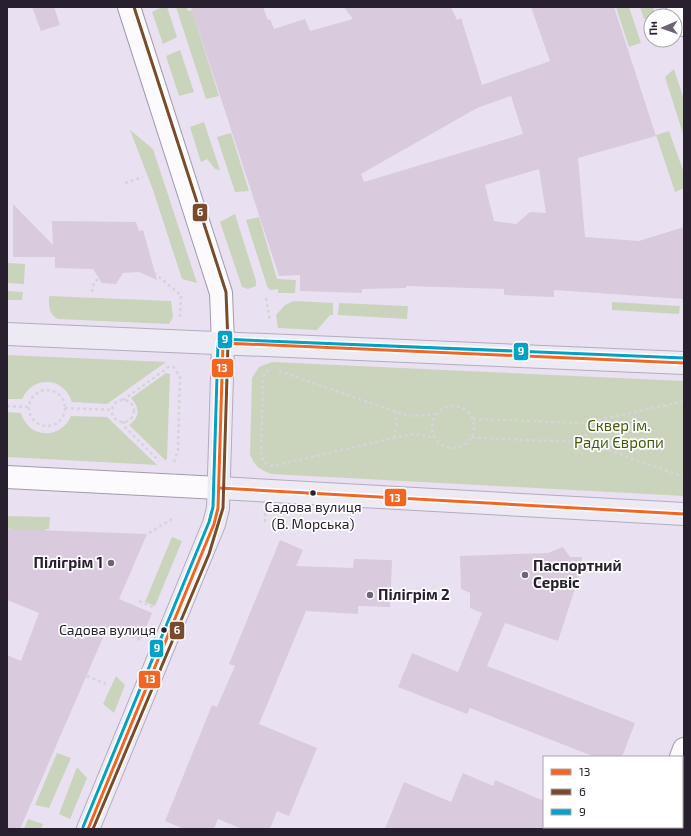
<svg xmlns="http://www.w3.org/2000/svg" width="691" height="836" viewBox="0 0 691 836" font-family="'Exo 2',sans-serif">
	<rect width="100%" height="100%" fill="#e9e1f2"/>
	<g fill="#cad4bc">
		<polygon points="162,7 167,7 177,37 163,44 152,12"/>
		<polygon points="176,7 187,7 188,11 192,10 219,96 206,99"/>
		<polygon points="616,7 629,7 641,43 629,47"/>
		<polygon points="640,7 653,7 656,16 644,19"/>
		<polygon points="180,50 194,92 179,96 166,56"/>
		<polygon points="674,69 684,100 684,137 665,77"/>
		<polygon points="204,122 220,170 215,169 207,159 201,162 190,127"/>
		<polygon points="130,130 153,149 197,283 182,279 153,190"/>
		<polygon points="669,131 684,173 684,188 675,192 656,135"/>
		<polygon points="231,133 249,191 235,192 217,137"/>
		<polygon points="235,214 256,281 256,286 248,289 242,287 220,222"/>
		<polygon points="259,217 277,279 296,280 295,293 278,293 278,289 270,290 267,286 246,220"/>
		<polygon points="7,263 25,264 24,284 7,283"/>
		<polygon points="7,291 23,292 22,300 7,300"/>
		<path d="M49,296l122,5 2,16 -4,7 -111,-5c-10,-5 -9,-14 -9,-23z"/>
		<polygon points="294,301 333,303 333,315 330,315 317,330 278,328 276,315 285,305"/>
		<polygon points="612,302 680,306 679,314 612,310"/>
		<polygon points="339,303 408,306 407,319 338,315"/>
		<path d="M7,355l159,7 -59,42 -35,-2c-8,-25 -39,-27 -50,-3h-15z"/>
		<path d="M272,362l412,19v115l-412,-22c-12,-4 -18,-8 -22,-20l2,-76 7,-11z"/>
		<path d="M166,373l4,1 -3,85 -2,1 -36,-35c11,-7 11,-18 2,-27z"/>
		<path d="M7,412l14,1c7,26 40,27 50,3l36,1 50,48 -150,-8z"/>
		<polygon points="7,516 50,517 49,529 46,529 43,537 35,537 7,528"/>
		<polygon points="172,537 182,541 155,606 145,602"/>
		<polygon points="116,676 125,685 114,713 103,704"/>
		<polygon points="57,753 71,758 49,808 35,805"/>
		<polygon points="77,767 87,778 70,819 59,814"/>
		<polygon points="28,819 43,824 41,829 24,829"/>
	</g>
	<g fill="#d9cadd" fill-rule="evenodd">
		<polygon points="32,7 54,7 60,25 41,31"/>
		<path d="M191,7h72l5,13 2,-1 4,10 31,-10 5,12 43,-12 -9,-12h107l6,13 4,-2 21,67 68,-24 -19,-54h83l42,129 -78,22 7,79 54,4 45,-14v72l-130,-9v7l-50,-2v-6l-98,-3v2l-44,1v4l-62,-2v-16l-21,1zM511,96l12,38 -159,48 -3,-8 116,-66zM539,169l7,44 -16,-1 -14,12 -22,-3 -9,-36z"/>
		<polygon points="13,204 53,245 52,221 136,222 139,231 143,230 157,280 139,272 123,273 116,284 102,283 93,269 55,268 55,257 13,257"/>
		<polygon points="7,529 147,534 119,599 152,613 141,639 108,626 20,829 7,829 7,655 21,661 39,613 7,600"/>
		<polygon points="280,540 303,550 296,566 353,568 354,559 392,560 390,607 358,606 358,614 306,611 259,724 317,748 289,816 277,811 270,829 242,829 218,819 214,829 184,829 165,821 212,705 217,707 235,666 229,664"/>
		<polygon points="563,547 570,557 582,557 580,573 558,641 505,623 487,666 635,723 622,757 595,757 470,708 467,714 398,687 412,653 458,672 482,613 470,608 470,593 461,589 460,556 548,553"/>
		<polygon points="463,773 493,786 495,780 544,801 544,829 385,829 404,782 451,802"/>
	</g>
	<g fill="none" stroke-linecap="round" stroke-linejoin="round">
		<g stroke="#a29ba9" stroke-width="24">
			<g id="street">
				<polyline points="678,7 684,25"/>
				<polyline points="681,757 684,749"/>
				<polyline points="651,829 652,827"/>
			</g>
		</g>
		<g stroke="#a29ba9" stroke-width="24">
			<g id="secondary">
				<polyline points="129,7 221,293 223,343"/>
				<polyline points="7,477 219,488"/>
			</g>
		</g>
		<g stroke="#b4abbe" stroke-width="24">
			<g id="primary">
				<polyline points="7,334 684,363"/>
				<polyline points="219,488 684,514"/>
				<polyline points="88,829 214,524 218,508 223,343"/>
			</g>
		</g>
		<g stroke="#d6d4d9" stroke-width="2.5" stroke-dasharray="3 3" stroke-linecap="butt">
			<polyline points="125,183 143,177"/>
			<polyline points="154,273 181,295 180,319"/>
			<polyline points="92,292 94,283 99,278"/>
			<polyline points="266,298 270,321"/>
			<polyline points="173,366 180,377 178,450 174,462"/>
			<polyline points="268,369 263,378 261,456 265,463 273,466 402,436 415,434 435,438"/>
			<polyline points="279,371 402,414 413,416 437,414"/>
			<circle cx="47" cy="408" r="18"/>
			<polyline points="123,400 170,366"/>
			<circle cx="123" cy="411" r="11"/>
			<polyline points="7,406 28,407"/>
			<circle cx="453" cy="427" r="21"/>
			<polyline points="65,408 113,410"/>
			<polyline points="473,419 586,423 684,401"/>
			<polyline points="123,421 124,426 159,461"/>
			<polyline points="472,437 498,439 586,442 684,477"/>
			<polyline points="394,438 397,424 395,411"/>
			<polyline points="586,442 586,423"/>
			<polyline points="265,522 265,513"/>
			<polyline points="149,533 172,519"/>
			<polyline points="139,601 153,607"/>
			<polyline points="126,634 140,640"/>
			<polyline points="87,676 106,684"/>
		</g>
		<use href="#street" stroke="#fcfafd" stroke-width="22"/>
		<use href="#secondary" stroke="#fcfafd" stroke-width="22"/>
		<use href="#primary" stroke="#eeeaf3" stroke-width="22"/>
		<g stroke="#fff" stroke-width="6">
			<g id="bus-1">
				<polyline points="219,488 684,514"/>
				<polyline points="88,829 214,524 218,508 223,343 684,363"/>
			</g>
		</g>
		<g stroke="#fff" stroke-width="6">
			<polyline id="bus-2" points="93,829 209,554 223,508 228,343 226,292 134,7"/>
		</g>
		<g stroke="#fff" stroke-width="6">
			<polyline id="bus-3" points="83,827 209,522 213,507 218,343 220,339 684,358"/>
		</g>
		<use href="#bus-1" stroke="#f26522" stroke-width="3"/>
		<use href="#bus-2" stroke="#7a4b2a" stroke-width="3"/>
		<use href="#bus-3" stroke="#02a2c6" stroke-width="3"/>
	</g>
	<g fill="#28202f" stroke="#fff" stroke-width="1.5">
		<circle cx="313" cy="493" r="3.5"/>
		<circle cx="164" cy="630" r="3.5"/>
	</g>
	<g fill="#6c6473" stroke="#fff" stroke-width="1.5">
		<circle cx="111" cy="563" r="4"/>
		<circle cx="525" cy="575" r="4"/>
		<circle cx="370" cy="595" r="4"/>
	</g>
	<g text-anchor="middle" stroke-width="3.5" stroke-linejoin="round" paint-order="stroke">
		<g font-size="14" fill="#28202f" stroke="#fff">
			<text x="313" y="512">Садова вулиця<tspan x="313" dy="17">(В. Морська)</tspan></text>
			<text x="156" y="635" text-anchor="end">Садова вулиця</text>
		</g>
		<g font-size="15" fill="#415a08" stroke="#fff">
			<text x="619" y="431">Сквер ім.<tspan x="619" dy="17">Ради Європи</tspan></text>
		</g>
		<g font-size="15" font-weight="bold" fill="#28202f" stroke="#fff" text-anchor="start">
			<text x="103" y="568" text-anchor="end">Пілігрім 1</text>
			<text x="533" y="571">Паспортний<tspan x="533" dy="17">Сервіс</tspan></text>
			<text x="378" y="600">Пілігрім 2</text>
		</g>
	</g>
	<g stroke="#fff" stroke-width="1.5">
		<rect x="192" y="203" width="16" height="19" rx="4" fill="#7a4b2a"/>
		<rect x="217" y="330" width="16" height="19" rx="4" fill="#02a2c6"/>
		<rect x="513" y="342" width="16" height="19" rx="4" fill="#02a2c6"/>
		<rect x="211" y="358" width="23" height="20" rx="4" fill="#f26522"/>
		<rect x="384" y="488" width="23" height="19" rx="4" fill="#f26522"/>
		<rect x="169" y="621" width="16" height="19" rx="4" fill="#7a4b2a"/>
		<rect x="149" y="639" width="15" height="19" rx="4" fill="#02a2c6"/>
		<rect x="138" y="670" width="23" height="19" rx="4" fill="#f26522"/>
	</g>
	<g font-size="11" text-anchor="middle" font-weight="bold" fill="#fff">
		<text x="200" y="216">6</text>
		<text x="225" y="343">9</text>
		<text x="521" y="355">9</text>
		<text x="222" y="372">13</text>
		<text x="395" y="502">13</text>
		<text x="177" y="634">6</text>
		<text x="157" y="652">9</text>
		<text x="150" y="683">13</text>
	</g>
	<rect width="691" height="836" fill="none" stroke="#28202f" stroke-width="16"/>
	<rect x="543" y="756" width="140" height="72" fill="#ffffff" stroke="#a9a6ac"/>
	<rect x="551" y="769" width="20" height="6" fill="#f26522" stroke="#a9a6ac"/>
	<text x="579" y="776" font-size="12" fill="#28202f">13</text>
	<rect x="551" y="789" width="20" height="6" fill="#7a4b2a" stroke="#a9a6ac"/>
	<text x="579" y="796" font-size="12" fill="#28202f">6</text>
	<rect x="551" y="809" width="20" height="6" fill="#02a2c6" stroke="#a9a6ac"/>
	<text x="579" y="816" font-size="12" fill="#28202f">9</text>
	<g transform="translate(663 28) rotate(268)"><circle r="19" fill="#ffffff" stroke="#a9a6ac"/>
	<path d="M0-3L7 15L0 10L-7 15Z" fill="#6c6473"/>
	<text y="-6" font-size="11" font-weight="bold" text-anchor="middle" fill="#28202f">Пн</text>
	</g>
</svg>
